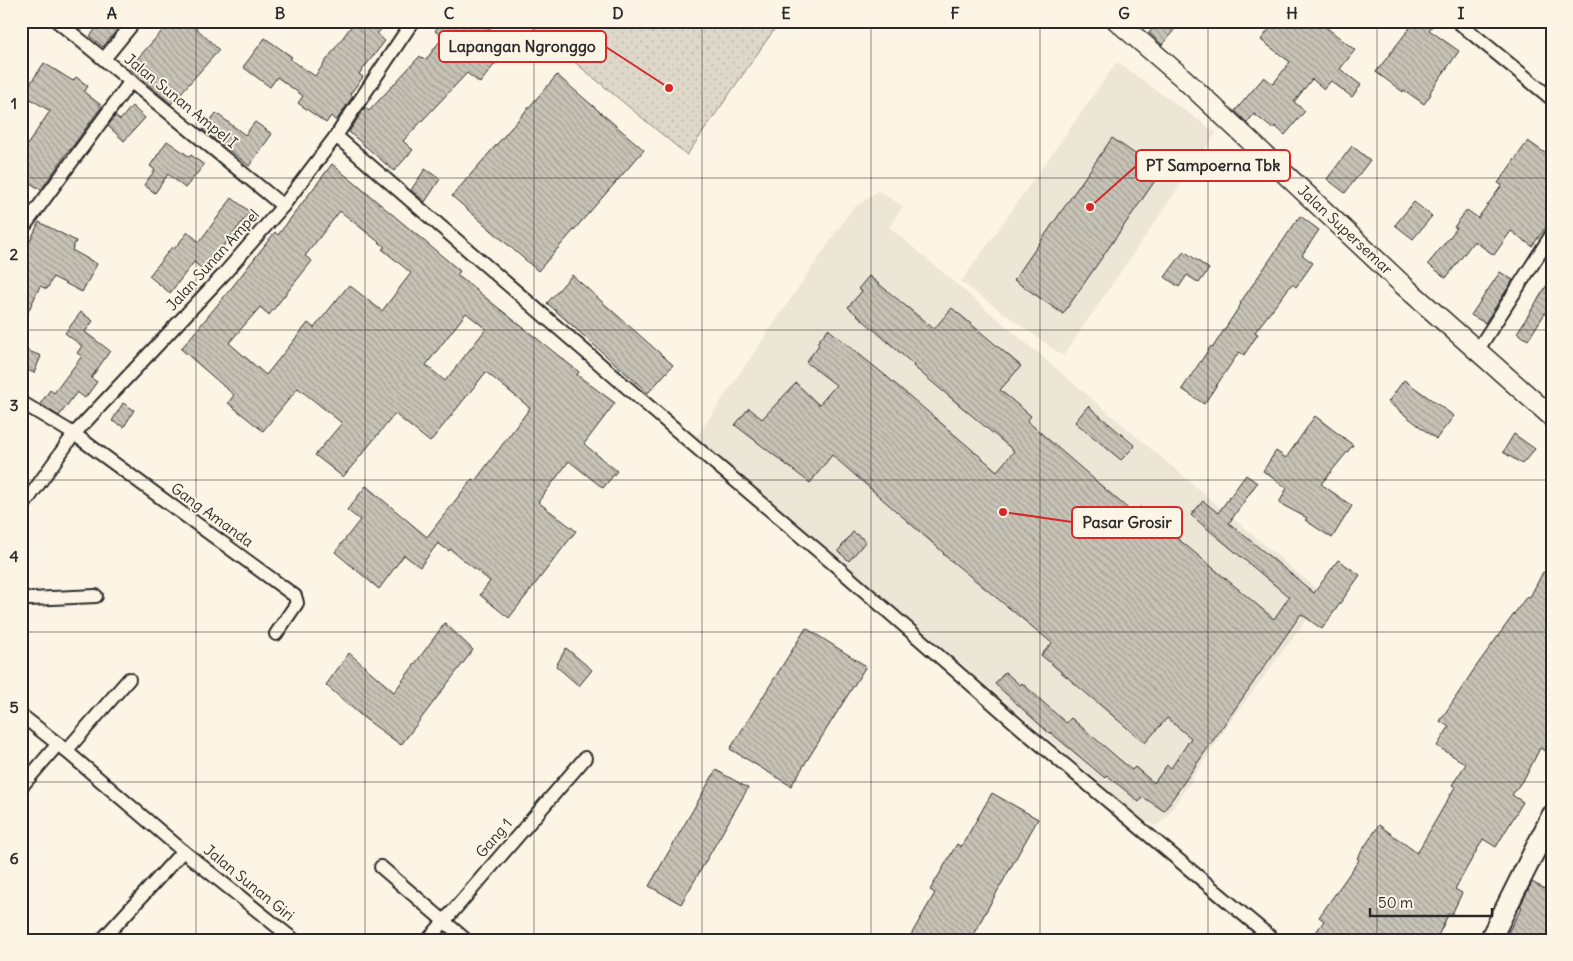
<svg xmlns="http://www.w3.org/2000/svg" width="1573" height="961" viewBox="0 0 1573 961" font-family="Delius,sans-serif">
	<defs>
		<pattern id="park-dots" width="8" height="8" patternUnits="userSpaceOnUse" patternTransform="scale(1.25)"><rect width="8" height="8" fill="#ded8ca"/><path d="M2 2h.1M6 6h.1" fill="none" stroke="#bfbaae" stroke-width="1.8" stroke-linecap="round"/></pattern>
		<pattern id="building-back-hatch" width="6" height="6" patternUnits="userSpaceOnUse" patternTransform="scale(1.25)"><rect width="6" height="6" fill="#c8c3b7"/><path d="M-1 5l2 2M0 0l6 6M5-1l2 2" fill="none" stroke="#a39f95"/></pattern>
	</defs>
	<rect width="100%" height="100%" fill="#fcf5e5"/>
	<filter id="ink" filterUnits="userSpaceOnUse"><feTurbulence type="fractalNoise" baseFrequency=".02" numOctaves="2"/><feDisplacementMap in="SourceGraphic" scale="10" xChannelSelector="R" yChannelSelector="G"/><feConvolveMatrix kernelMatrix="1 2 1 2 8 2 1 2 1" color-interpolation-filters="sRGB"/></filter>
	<g filter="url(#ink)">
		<g fill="#ece6d7">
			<polygon points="1117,62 1216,133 1063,356 961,282"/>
			<polygon points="878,191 903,206 889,227 1319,591 1321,600 1230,722 1166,818 1156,826 1143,820 900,611 693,442 852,209"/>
		</g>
		<polygon fill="url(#park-dots)" stroke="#84827a" points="525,21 780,21 687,155"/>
		<g fill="url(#building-back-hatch)" stroke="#2b2b2b" fill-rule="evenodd">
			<polygon points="102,21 124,21 103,47 90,36"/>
			<polygon points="171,21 189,21 219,50 171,104 129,68"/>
			<polygon points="355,21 388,21 377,34 385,41 359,74 363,77 350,94 353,96 336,121 331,116 326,123 298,103 303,96 277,77 270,87 243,67 265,38 292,57 290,59 315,76"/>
			<polygon points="442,21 480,21 510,44 480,83 467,73 403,141 413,150 394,171 349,132 365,107 369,111 420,56 425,61 443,37 435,31"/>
			<polygon points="1159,21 1181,21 1162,45 1149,33"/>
			<polygon points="1275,21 1318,21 1355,50 1340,69 1361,85 1352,97 1331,81 1324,89 1312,79 1294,102 1305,111 1285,135 1275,126 1273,129 1254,114 1247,123 1235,111 1264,77 1273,84 1290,62 1261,40"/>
			<polygon points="1415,21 1436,21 1429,30 1459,51 1430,92 1431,94 1424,104 1404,90 1403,92 1376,72"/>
			<polygon points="44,63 73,81 76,77 88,86 84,92 102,106 70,150 69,150 41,190 21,177 21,154 50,111 21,93 21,78 30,84"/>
			<polygon points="557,75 644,150 538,271 452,196"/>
			<polygon points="132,106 145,118 124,141 108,126 115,116 120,120"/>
			<polygon points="216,113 245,135 255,122 272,134 249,166 203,130"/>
			<polygon points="1112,138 1161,172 1063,314 1014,280"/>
			<polygon points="167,141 190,157 191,155 204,165 185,188 168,174 155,193 144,185 155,170 150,166"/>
			<polygon points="1528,141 1552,158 1552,219 1532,246 1511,231 1494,255 1474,241 1446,278 1428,264 1457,228 1454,227 1467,210 1478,218 1502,185 1498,183"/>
			<polygon points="1352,146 1370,160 1345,193 1327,179"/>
			<path d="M332,164l128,107 -3,4 122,97 -2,3 38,28 -31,41 33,27 -14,17 -34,-27 -31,41 38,29 -67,87 -29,-23 10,-14 -40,-32 -1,2 -11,-8 -18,24 -16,-12 -25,34 -44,-37 25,-32 -13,-10 19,-24 61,51 45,-58 3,2 55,-73 -44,-36 -56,70 -35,-28 -52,63 -28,-22 27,-32 -44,-35 -35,43 -35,-28 6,-8 -53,-46 52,-63 42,-54 3,3zM340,211l45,36 -3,2 29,24 -29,38 -33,-26 -35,43 -6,-5 -42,52 -37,-32 31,-36 9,8 43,-54 -7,-5zM466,313l20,16 -41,52 -19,-16z"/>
			<polygon points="425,169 440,179 425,202 411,190"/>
			<polygon points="232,198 250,212 204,271 194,262 170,293 149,276 172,247 174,249 188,232 199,242"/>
			<polygon points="1414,202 1432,216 1413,239 1395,225"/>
			<polygon points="1300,216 1319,230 1302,255 1313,263 1296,287 1292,284 1255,332 1258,334 1244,355 1239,352 1204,404 1182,389 1211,346 1213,347 1241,304 1240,303"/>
			<polygon points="39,222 76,241 72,250 97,264 82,292 53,277 47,289 40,286 21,327 21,260"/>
			<polygon points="1184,251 1209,269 1199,283 1187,275 1179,287 1165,277"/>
			<polygon points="1500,272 1513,280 1485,323 1471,315"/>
			<polygon points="572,275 673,365 648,393 547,303"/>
			<polygon points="869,276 934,329 952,308 1021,366 1000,390 1031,416 1027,421 1134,514 1140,507 1274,619 1289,597 1191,515 1203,501 1218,513 1246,475 1257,483 1229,523 1314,593 1338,560 1360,575 1322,629 1301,614 1164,811 1143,797 1139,802 1107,775 1105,778 1050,732 1049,733 995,684 1005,672 1020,685 1022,683 1066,723 1071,718 1132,770 1135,767 1154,783 1167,765 1171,768 1191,738 1167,718 1145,743 1041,655 1052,643 943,554 944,553 832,455 810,483 735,425 749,408 762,419 796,383 819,405 836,385 806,362 819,345 817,343 828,329 886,376 997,471 1014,451 913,366 914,365 848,307 862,291 858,289"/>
			<polygon points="1552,277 1552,302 1528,340 1517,333"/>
			<polygon points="81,312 93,321 85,332 110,351 91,378 97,382 85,398 77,392 59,416 40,404 50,390 54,393 82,356 77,353 82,346 65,333"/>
			<polygon points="21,348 41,356 34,373 21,367"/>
			<polygon points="1404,380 1454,416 1436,439 1388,402"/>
			<polygon points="123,403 134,410 124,427 112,421"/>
			<polygon points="1088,406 1135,446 1121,460 1075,422"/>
			<polygon points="1315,416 1353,445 1321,484 1352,506 1332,538 1305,520 1307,518 1279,503 1287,488 1263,471 1276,451 1286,458"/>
			<polygon points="1514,434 1535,449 1522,464 1503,452"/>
			<polygon points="853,532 866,541 849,561 838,551"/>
			<polygon points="1543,572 1552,577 1552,745 1548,753 1540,748 1527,774 1512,795 1523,802 1496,847 1483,839 1455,889 1462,893 1452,914 1449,913 1436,940 1349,940 1340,933 1335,940 1328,940 1316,932 1324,921 1319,917 1359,860 1357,858 1379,825 1417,853 1455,787 1452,785 1466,764 1437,746 1449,727 1440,721 1475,668 1527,596 1530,597"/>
			<polygon points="445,623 473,650 401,745 364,718 326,685 349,653 394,692"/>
			<polygon points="806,628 866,666 791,786 730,749"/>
			<polygon points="566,648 592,670 579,686 556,666"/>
			<polygon points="716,770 748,788 681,904 649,886"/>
			<polygon points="992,793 1038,819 970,940 908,940 935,893 930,890 957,844 961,847"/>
			<polygon points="1532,882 1552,893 1552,940 1504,940 1522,907 1520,906"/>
		</g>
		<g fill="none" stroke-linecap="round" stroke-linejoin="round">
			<g stroke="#2b2b2b" stroke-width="16">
				<g id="street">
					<polyline points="57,21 283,206"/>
					<polyline points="1457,21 1552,99"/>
					<polyline points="104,59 135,21"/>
					<polyline points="336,136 704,454 836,566 1028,734 1274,940"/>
					<polyline points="23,228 131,81"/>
					<polyline points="1477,351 1552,234"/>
					<polyline points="21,402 74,434 295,596 297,603 276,634"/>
					<polyline points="21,509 74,434 224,274 283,206 336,136 413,21"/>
					<polyline points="21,597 30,599 96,596"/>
					<polyline points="21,715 58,744 183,851 294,940"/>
					<polyline points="66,751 129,679"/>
					<polyline points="21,787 58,744"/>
					<polyline points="381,867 466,940"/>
					<polyline points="102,940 183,851"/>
					<polyline points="428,940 585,758"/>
				</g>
			</g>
			<g stroke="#2b2b2b" stroke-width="22">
				<polyline id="secondary" points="1117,21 1183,78 1403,285 1552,417"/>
			</g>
			<g stroke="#2b2b2b" stroke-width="24">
				<polyline id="primary" points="1490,940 1552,816"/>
			</g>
			<use href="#street" stroke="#fcf5e5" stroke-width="12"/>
			<use href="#secondary" stroke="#fcf5e5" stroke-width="19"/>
			<use href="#primary" stroke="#fcf5e5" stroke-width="20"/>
		</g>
	</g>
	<path fill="none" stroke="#2b2b2b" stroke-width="1" stroke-opacity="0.55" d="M196,21v919M365,21v919M534,21v919M702,21v919M871,21v919M1040,21v919M1208,21v919M1377,21v919M21,178h1531M21,330h1531M21,480h1531M21,632h1531M21,782h1531"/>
	<g text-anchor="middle" stroke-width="4" stroke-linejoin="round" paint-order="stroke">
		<g font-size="15" fill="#2b2b2b" stroke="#fcf5e5">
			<text transform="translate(181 101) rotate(39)" y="5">Jalan Sunan Ampel I</text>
			<text transform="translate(1345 230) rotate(43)" y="5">Jalan Supersemar</text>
			<text transform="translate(213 260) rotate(-48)" y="5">Jalan Sunan Ampel</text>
			<text transform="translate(212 515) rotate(36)" y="5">Gang Amanda</text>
			<text transform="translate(494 838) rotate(-49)" y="5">Gang 1</text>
			<text transform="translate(249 883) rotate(39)" y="5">Jalan Sunan Giri</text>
		</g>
	</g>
	<path fill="none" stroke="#d62828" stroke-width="2" d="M669 88L606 47M1090 207L1136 166M1003 512L1072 522"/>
	<g fill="#d62828" stroke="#fcf5e5" stroke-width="2">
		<circle cx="669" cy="88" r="5"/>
		<circle cx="1090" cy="207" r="5"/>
		<circle cx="1003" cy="512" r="5"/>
	</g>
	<g fill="#fcf5e5" stroke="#d62828" stroke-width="2">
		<rect x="439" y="31" width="167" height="31" rx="5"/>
		<rect x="1136" y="150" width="154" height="31" rx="5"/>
		<rect x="1072" y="507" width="110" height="31" rx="5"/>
	</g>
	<g font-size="16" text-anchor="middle" font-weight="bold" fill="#2b2b2b">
		<text x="522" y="52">Lapangan Ngronggo</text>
		<text x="1213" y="171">PT Sampoerna Tbk</text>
		<text x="1127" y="528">Pasar Grosir</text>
	</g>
	<rect width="1573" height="961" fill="none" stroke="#fcf5e5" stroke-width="55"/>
	<path d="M1370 908v8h122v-8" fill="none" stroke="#2b2b2b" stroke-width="2.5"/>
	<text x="1378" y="908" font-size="15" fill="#2b2b2b" stroke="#fcf5e5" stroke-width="4" paint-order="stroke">50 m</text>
	<rect x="28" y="28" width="1518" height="906" fill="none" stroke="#2b2b2b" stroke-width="2"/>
	<g font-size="16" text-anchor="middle" font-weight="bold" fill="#2b2b2b">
		<text x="112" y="19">A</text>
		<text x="280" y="19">B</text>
		<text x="449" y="19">C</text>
		<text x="618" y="19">D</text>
		<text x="786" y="19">E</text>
		<text x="955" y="19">F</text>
		<text x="1124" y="19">G</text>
		<text x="1292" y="19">H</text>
		<text x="1461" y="19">I</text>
		<text x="14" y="109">1</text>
		<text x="14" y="260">2</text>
		<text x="14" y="411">3</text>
		<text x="14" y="562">4</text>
		<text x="14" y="713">5</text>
		<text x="14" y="864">6</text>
	</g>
</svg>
